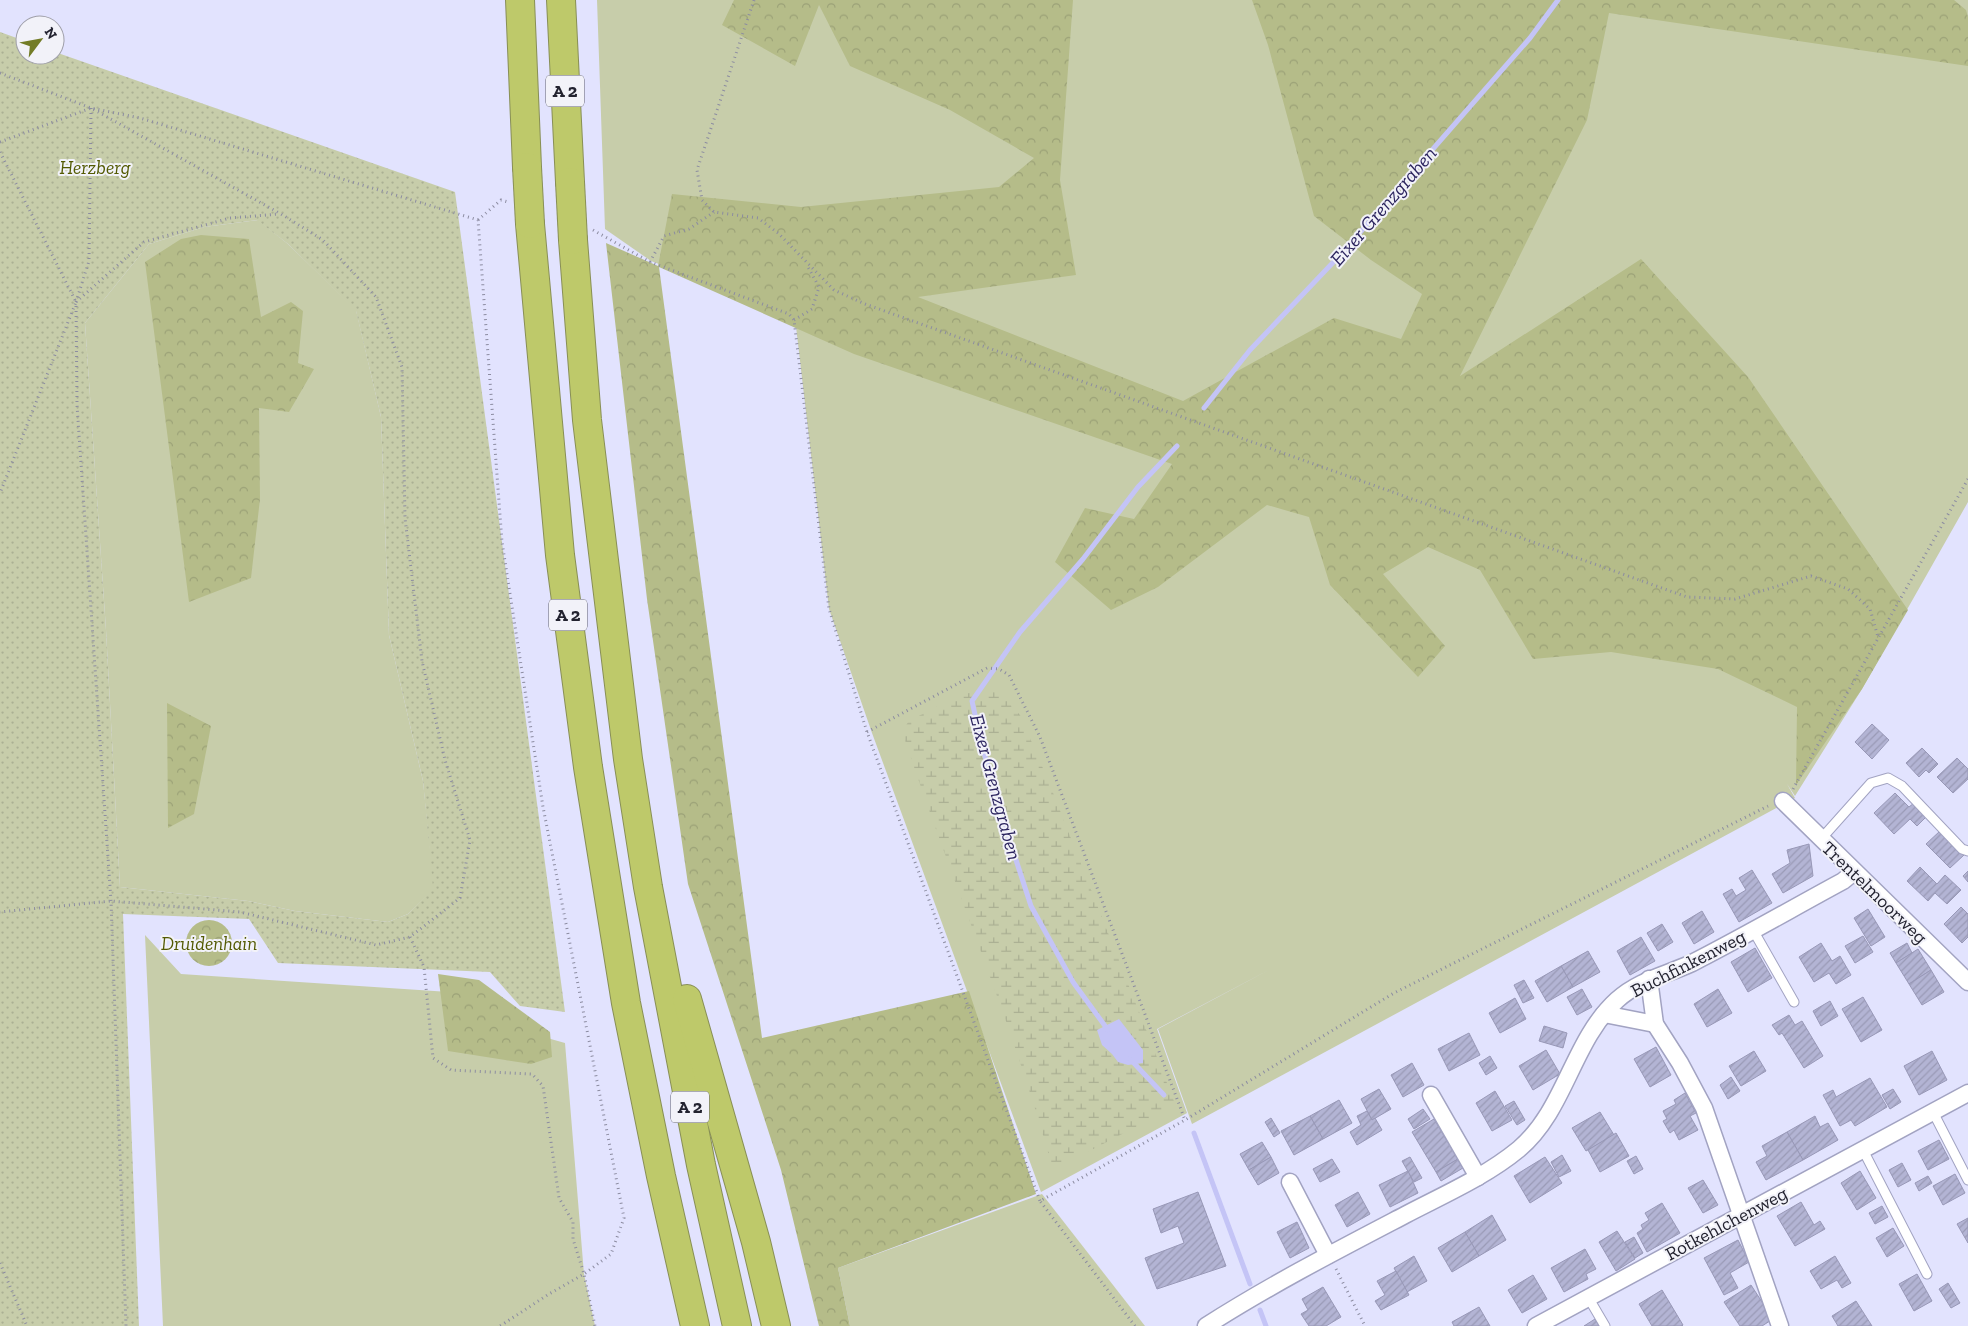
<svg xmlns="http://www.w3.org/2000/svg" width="1968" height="1326" viewBox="0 0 1968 1326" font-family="'Zilla Slab',serif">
	<defs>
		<pattern id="forest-crowns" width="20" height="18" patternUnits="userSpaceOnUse" patternTransform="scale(1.25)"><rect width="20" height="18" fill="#b5bc89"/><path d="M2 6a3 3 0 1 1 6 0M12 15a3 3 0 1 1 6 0" fill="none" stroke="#9ba177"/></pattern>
		<pattern id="wetland-marsh" width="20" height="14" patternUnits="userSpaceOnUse" patternTransform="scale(1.25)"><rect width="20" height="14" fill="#c7cdaa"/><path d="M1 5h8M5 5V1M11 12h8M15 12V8" fill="none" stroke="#abb093"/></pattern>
		<pattern id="park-dots" width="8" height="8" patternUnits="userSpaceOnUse" patternTransform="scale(1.25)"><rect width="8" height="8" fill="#c7cdaa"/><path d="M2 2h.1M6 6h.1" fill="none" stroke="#abb093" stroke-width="1.8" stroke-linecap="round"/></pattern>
		<pattern id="building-hatch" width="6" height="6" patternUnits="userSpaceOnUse" patternTransform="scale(1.25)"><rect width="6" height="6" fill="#b3b4d4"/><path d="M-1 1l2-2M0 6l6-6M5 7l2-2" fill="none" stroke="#9a9ab6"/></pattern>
	</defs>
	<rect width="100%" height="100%" fill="#e2e3fe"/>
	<g fill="#c7cdaa">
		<polygon points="597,0 1968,0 1968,502 1862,689 1795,796 1787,784 1795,798 1192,1124 1158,1029 1278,965 1157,1029 1187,1113 1041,1192 872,733 829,609 795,318 790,313 651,261 605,229"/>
		<polygon points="258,220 288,244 356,310 381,417 389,635 423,781 434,888 408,914 388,922 295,911 248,901 120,887 106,630 85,323 149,244 204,227"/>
		<polygon points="145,935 181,974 464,993 497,1024 565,1043 584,1274 595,1326 163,1326"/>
		<polygon points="1042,1194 1145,1326 850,1326 838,1268"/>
	</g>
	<g fill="url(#forest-crowns)">
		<polygon points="734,0 1073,0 1060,180 1076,275 918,297 1183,401 1334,318 1401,339 1422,294 1371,260 1314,216 1268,45 1252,0 1954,0 1966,10 1968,17 1968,66 1609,13 1587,120 1460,376 1641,259 1748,377 1908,610 1862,689 1796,785 1797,707 1718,669 1611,652 1533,659 1480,570 1428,547 1383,574 1445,646 1418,677 1330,585 1309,517 1267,505 1158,587 1111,610 1055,562 1085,508 1134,519 1172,464 854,354 659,267 762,1038 969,991 1036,1194 838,1268 850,1326 819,1326 781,1170 688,884 647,599 606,243 658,266 672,194 801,207 999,187 1034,158 950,110 850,66 819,5 795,66 722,25"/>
		<polygon points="201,235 249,239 261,317 291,302 303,311 298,363 314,369 289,412 259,408 260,499 251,578 189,602 145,262 181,239"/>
		<polygon points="167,703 211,726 194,814 168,828"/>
		<circle cx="209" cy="943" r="23"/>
		<polygon points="438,974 479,980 550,1032 552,1057 531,1064 448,1051"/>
	</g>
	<path fill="url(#wetland-marsh)" d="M997,690l23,25 28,65 128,326 -123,64c-41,-150 -103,-292 -151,-439l7,-10 52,-27z"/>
	<path fill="url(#park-dots)" fill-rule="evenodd" d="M0,32l25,9v14h30v-3l400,140 110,820 -45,-6 -30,-34 -212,-9 -29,-44 -126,-5 16,412h-139zM257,220l31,24 68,67 25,106 8,218 34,146 10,107 -25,26 -20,8 -93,-11 -47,-10 -128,-14 -14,-257 -21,-307 64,-79 55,-17z"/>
	<polygon fill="#c4c4f6" points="1119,1019 1143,1050 1143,1063 1128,1065 1118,1062 1112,1054 1102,1045 1097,1030"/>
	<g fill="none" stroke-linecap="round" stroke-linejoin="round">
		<g stroke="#c4c4f6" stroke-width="5">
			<polyline points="1204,408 1250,350 1342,253 1530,38 1558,0"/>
			<polyline points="1108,1030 1073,982 1031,906 1003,820 981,742 972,701 1020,632 1083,559 1138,487 1177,446"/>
			<polyline points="1130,1059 1164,1095"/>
			<polyline points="1194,1133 1250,1284"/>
			<polyline points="1260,1310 1266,1326"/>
		</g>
	</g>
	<g fill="url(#building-hatch)" stroke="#9898b7">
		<polygon points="1872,724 1889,740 1872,759 1855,742"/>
		<polygon points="1922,748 1938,764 1929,773 1926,770 1919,777 1906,763"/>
		<polygon points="1957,758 1968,769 1968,779 1953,793 1937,777"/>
		<polygon points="1895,793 1909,807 1914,803 1927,816 1917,826 1910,819 1894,834 1874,813"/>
		<polygon points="1940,831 1964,855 1950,868 1926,844"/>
		<polygon points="1809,844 1813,876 1783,893 1772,874 1790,863 1787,850"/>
		<polygon points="1920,867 1937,884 1945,875 1961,890 1947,904 1935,893 1928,901 1907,881"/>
		<polygon points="1752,870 1772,903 1739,922 1723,894 1732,889 1736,896 1746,890 1739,878"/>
		<polygon points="1968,871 1968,882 1963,876"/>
		<polygon points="1961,907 1968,914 1968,937 1962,943 1944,924"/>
		<polygon points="1868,909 1885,937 1871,946 1854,918"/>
		<polygon points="1702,911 1714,932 1694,944 1682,923"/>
		<polygon points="1662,924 1673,942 1658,951 1647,933"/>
		<polygon points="1863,936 1873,952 1855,963 1845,946"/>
		<polygon points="1641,937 1655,961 1630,975 1617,951"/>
		<polygon points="1821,943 1832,961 1840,956 1851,975 1836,984 1829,973 1814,982 1799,957"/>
		<polygon points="1907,943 1912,953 1896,963 1890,953"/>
		<polygon points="1755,948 1772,978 1748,992 1731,962"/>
		<polygon points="1918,949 1931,970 1909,984 1896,963"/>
		<polygon points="1588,951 1600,972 1573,987 1561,966"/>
		<polygon points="1561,966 1573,987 1547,1002 1535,981"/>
		<polygon points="1931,970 1944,992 1922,1005 1909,984"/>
		<polygon points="1524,980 1534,998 1523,1003 1514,985"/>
		<polygon points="1582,989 1592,1007 1577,1015 1567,997"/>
		<polygon points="1718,989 1732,1013 1707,1027 1694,1004"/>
		<polygon points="1863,997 1882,1030 1861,1042 1842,1009"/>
		<polygon points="1515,998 1526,1019 1500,1033 1489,1013"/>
		<polygon points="1830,1001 1838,1016 1821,1026 1813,1011"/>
		<polygon points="1789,1015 1795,1025 1802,1021 1823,1056 1804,1068 1782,1033 1779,1035 1772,1025"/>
		<polygon points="1544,1026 1567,1033 1563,1048 1539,1041"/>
		<polygon points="1469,1033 1480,1055 1449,1071 1438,1049"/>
		<polygon points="1656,1047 1671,1075 1650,1087 1634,1059"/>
		<polygon points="1546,1050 1560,1074 1533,1090 1519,1066"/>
		<polygon points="1754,1051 1766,1071 1741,1086 1729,1066"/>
		<polygon points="1932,1051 1947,1080 1919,1095 1904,1066"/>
		<polygon points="1490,1056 1497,1068 1486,1075 1479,1063"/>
		<polygon points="1412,1063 1424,1085 1403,1097 1391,1075"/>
		<polygon points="1731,1077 1740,1091 1728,1099 1720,1085"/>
		<polygon points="1870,1078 1887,1107 1855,1126 1851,1120 1840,1126 1823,1095 1833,1090 1836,1097"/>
		<polygon points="1379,1089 1391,1109 1372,1120 1361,1099"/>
		<polygon points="1893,1089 1901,1102 1890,1109 1882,1095"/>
		<polygon points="1495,1091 1512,1120 1492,1131 1476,1103"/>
		<polygon points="1685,1093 1696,1113 1690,1116 1698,1130 1679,1140 1674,1130 1670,1133 1663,1121 1667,1119 1663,1111 1676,1104 1674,1100"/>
		<polygon points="1339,1100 1352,1123 1323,1139 1310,1116"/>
		<polygon points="1514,1101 1525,1120 1517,1125 1505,1106"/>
		<polygon points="1423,1109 1430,1119 1414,1129 1408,1119"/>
		<polygon points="1367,1111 1372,1120 1375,1118 1382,1130 1357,1145 1350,1132 1361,1125 1357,1116"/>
		<polygon points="1600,1112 1614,1135 1586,1151 1572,1128"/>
		<polygon points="1310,1116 1323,1139 1294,1155 1281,1131"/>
		<polygon points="1815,1116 1820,1127 1828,1123 1838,1140 1803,1160 1787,1132"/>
		<polygon points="1271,1118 1280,1133 1274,1137 1265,1122"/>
		<polygon points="1434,1119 1458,1159 1436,1172 1412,1132"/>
		<polygon points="1787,1132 1803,1160 1766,1180 1756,1162 1767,1156 1762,1146"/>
		<polygon points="1616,1133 1629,1156 1600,1172 1588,1150"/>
		<polygon points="1939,1140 1949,1159 1928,1170 1918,1151"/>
		<polygon points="1262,1142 1271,1157 1249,1170 1240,1154"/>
		<polygon points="1562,1155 1571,1171 1559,1177 1551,1162"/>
		<polygon points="1636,1156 1643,1169 1634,1174 1627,1161"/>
		<polygon points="1271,1157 1279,1173 1258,1185 1249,1170"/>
		<polygon points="1410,1157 1422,1178 1414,1182 1402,1161"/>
		<polygon points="1545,1157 1562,1183 1530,1203 1514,1176"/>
		<polygon points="1332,1159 1340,1172 1320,1182 1313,1169"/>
		<polygon points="1458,1159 1463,1168 1441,1181 1436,1172"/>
		<polygon points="1902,1163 1911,1180 1898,1187 1889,1170"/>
		<polygon points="1408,1171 1418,1193 1390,1207 1379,1185"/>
		<polygon points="1860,1171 1876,1198 1857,1210 1841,1183"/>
		<polygon points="1955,1174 1965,1193 1943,1205 1933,1186"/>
		<polygon points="1928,1176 1932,1183 1919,1191 1915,1183"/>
		<polygon points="1703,1180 1718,1205 1703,1213 1688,1188"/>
		<polygon points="1198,1192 1226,1266 1157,1289 1145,1258 1184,1243 1178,1226 1161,1233 1153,1209"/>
		<polygon points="1358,1192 1370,1214 1347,1227 1335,1205"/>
		<polygon points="1801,1202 1814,1225 1820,1221 1825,1229 1795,1246 1777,1216"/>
		<polygon points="1662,1203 1680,1233 1647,1252 1637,1233 1643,1229 1641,1225 1649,1220 1645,1213"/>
		<polygon points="1882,1206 1888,1217 1875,1224 1869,1213"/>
		<polygon points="1492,1215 1506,1240 1479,1256 1465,1232"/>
		<polygon points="1968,1218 1968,1243 1957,1224"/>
		<polygon points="1297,1222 1309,1248 1290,1258 1277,1232"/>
		<polygon points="1893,1228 1904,1246 1887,1257 1876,1238"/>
		<polygon points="1617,1231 1635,1259 1616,1271 1599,1242"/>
		<polygon points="1465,1232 1479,1256 1452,1272 1438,1248"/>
		<polygon points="1634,1237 1643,1253 1635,1258 1625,1242"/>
		<polygon points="1738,1240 1749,1262 1730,1273 1738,1288 1724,1295 1704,1258"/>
		<polygon points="1585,1249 1596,1269 1586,1274 1588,1279 1564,1292 1551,1268"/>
		<polygon points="1414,1256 1427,1281 1407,1292 1394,1268"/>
		<polygon points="1835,1256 1851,1283 1842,1288 1837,1280 1821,1289 1810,1271"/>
		<polygon points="1396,1271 1409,1295 1381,1310 1375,1301 1385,1295 1377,1281"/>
		<polygon points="1917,1274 1932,1301 1914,1311 1899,1284"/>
		<polygon points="1533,1275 1547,1299 1522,1313 1508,1290"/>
		<polygon points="1948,1283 1960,1303 1951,1308 1939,1289"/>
		<polygon points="1751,1285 1773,1319 1762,1326 1740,1326 1724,1302"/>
		<polygon points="1323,1287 1341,1317 1326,1326 1309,1326 1301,1314 1308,1310 1302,1299"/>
		<polygon points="1662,1290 1683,1325 1682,1326 1652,1326 1639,1304"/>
		<polygon points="1856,1301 1872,1326 1838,1326 1832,1316"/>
		<polygon points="1479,1307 1490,1326 1454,1326 1452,1322"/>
		<polygon points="1595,1319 1599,1326 1584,1326"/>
	</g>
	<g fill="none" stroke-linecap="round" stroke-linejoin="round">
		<g stroke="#a2a3c2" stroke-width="11">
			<g id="service">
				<polyline points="1821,839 1871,783 1888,778 1902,786 1962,849 1968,851"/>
				<polyline points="1753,930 1794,1002"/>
				<polyline points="1933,1112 1968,1180"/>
				<polyline points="1863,1150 1927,1274"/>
				<polyline points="1588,1297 1605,1326"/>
			</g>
		</g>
		<g stroke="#a2a3c2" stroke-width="19">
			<g id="minor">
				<polyline points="1783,801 1968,982"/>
				<polyline points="1649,979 1655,1024 1680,1063 1704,1108 1780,1326"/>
				<polyline points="1604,1014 1655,1024"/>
				<polyline points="1431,1095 1478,1177"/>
				<polyline points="1290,1182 1328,1255"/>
				<path d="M1206,1326c64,-41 132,-76 199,-111 38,-20 80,-38 114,-66 47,-40 53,-108 98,-149 22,-20 49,-25 75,-37 51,-26 101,-55 151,-82l11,-9"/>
				<polyline points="1536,1326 1968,1093"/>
			</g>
		</g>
		<g stroke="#888f56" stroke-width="30">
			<g id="motorway">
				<polyline points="520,0 527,167"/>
				<polyline points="561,0 570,182"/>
				<polyline points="530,224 560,555 588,767 626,1003 661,1176 695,1326"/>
				<polyline points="573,240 587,420 628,759 648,887 701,1165 737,1326"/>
				<polyline points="687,999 756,1242 776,1326"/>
			</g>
		</g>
		<g stroke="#8c8ca1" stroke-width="3" stroke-dasharray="1 4" stroke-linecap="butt">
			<polyline points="754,0 697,170 702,200 714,212 758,218 778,233 834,290 865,304 1687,597 1735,599 1811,576 1848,589 1870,609 1878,637"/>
			<polyline points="0,73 91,108 140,118 478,220 502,542 543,807 624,1218 611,1254 584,1274 549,1294 500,1326"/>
			<polyline points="91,108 89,261 76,302 77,405 111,901 126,1326"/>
			<polyline points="0,142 91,108 281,214 323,240 376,297 402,367 405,518 422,661 445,760 470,840 460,898 410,937 376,945 240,912 111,901 0,912"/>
			<polyline points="0,152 76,302 0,493"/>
			<polyline points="478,220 501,200 508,202"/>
			<polyline points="593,230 650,262 789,314 794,320 829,609 867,732 1040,1201"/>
			<polyline points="650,262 664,236 689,229 714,212"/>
			<polyline points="76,302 144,242 230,218 279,214"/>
			<polyline points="794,320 812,309 819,287 808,267"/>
			<polyline points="867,732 987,668 999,669 1009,675 1040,737 1185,1120"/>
			<polyline points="1793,789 1968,479"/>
			<polyline points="410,937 424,967 433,1058 451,1070 532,1074 543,1086 559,1198 573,1222 573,1239 584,1274 595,1326"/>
			<polyline points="0,1263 27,1326"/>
			<polyline points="1336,1269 1365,1326"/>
			<polyline points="1135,1326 1040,1201 1185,1120 1394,993 1768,806"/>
		</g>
		<use href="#service" stroke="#fff" stroke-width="9"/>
		<use href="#minor" stroke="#fff" stroke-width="16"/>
		<use href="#motorway" stroke="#bec96a" stroke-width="28"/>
		<g stroke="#888f56" stroke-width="30" stroke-linecap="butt">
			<g id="motorway-bridge">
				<polyline points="527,167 530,224"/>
				<polyline points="570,182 573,240"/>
			</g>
		</g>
		<use href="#motorway-bridge" stroke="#bec96a" stroke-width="28"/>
	</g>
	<g text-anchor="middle" stroke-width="4" stroke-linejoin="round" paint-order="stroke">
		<g fill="#f2f2f9" stroke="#61616c" stroke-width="1">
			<rect x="546" y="75.5" width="38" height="31" rx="4"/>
			<rect x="549" y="599.5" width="38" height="31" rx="4"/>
			<rect x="671" y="1091.5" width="38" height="31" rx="4"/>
		</g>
		<g font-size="18" font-weight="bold" fill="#232330">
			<text x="565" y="97">A 2</text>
			<text x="568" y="621">A 2</text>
			<text x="690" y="1113">A 2</text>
		</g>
		<g font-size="19" font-style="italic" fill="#535a03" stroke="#f2f2f9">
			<text x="95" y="174">Herzberg</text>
			<text x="209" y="950">Druidenhain</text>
		</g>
		<g font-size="19" fill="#232330" stroke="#f2f2f9">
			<text transform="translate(1875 892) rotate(44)" y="7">Trentelmoorweg</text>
			<text transform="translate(1688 963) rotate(-27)" y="7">Buchfinkenweg</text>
			<text transform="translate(1726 1223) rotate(-28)" y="7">Rotkehlchenweg</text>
		</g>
		<g font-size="20" font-style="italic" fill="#2c255f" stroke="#f2f2f9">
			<text transform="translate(1383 206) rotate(-49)" y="7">Eixer Grenzgraben</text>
			<text transform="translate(996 787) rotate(75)" y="7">Eixer Grenzgraben</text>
		</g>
	</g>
	<g transform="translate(40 40) rotate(58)"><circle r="24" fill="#f2f2f9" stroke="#9f9fa9"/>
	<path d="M0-4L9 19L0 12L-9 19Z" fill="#737c27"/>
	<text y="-8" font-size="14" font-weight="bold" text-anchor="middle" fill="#232330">N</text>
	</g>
</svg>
